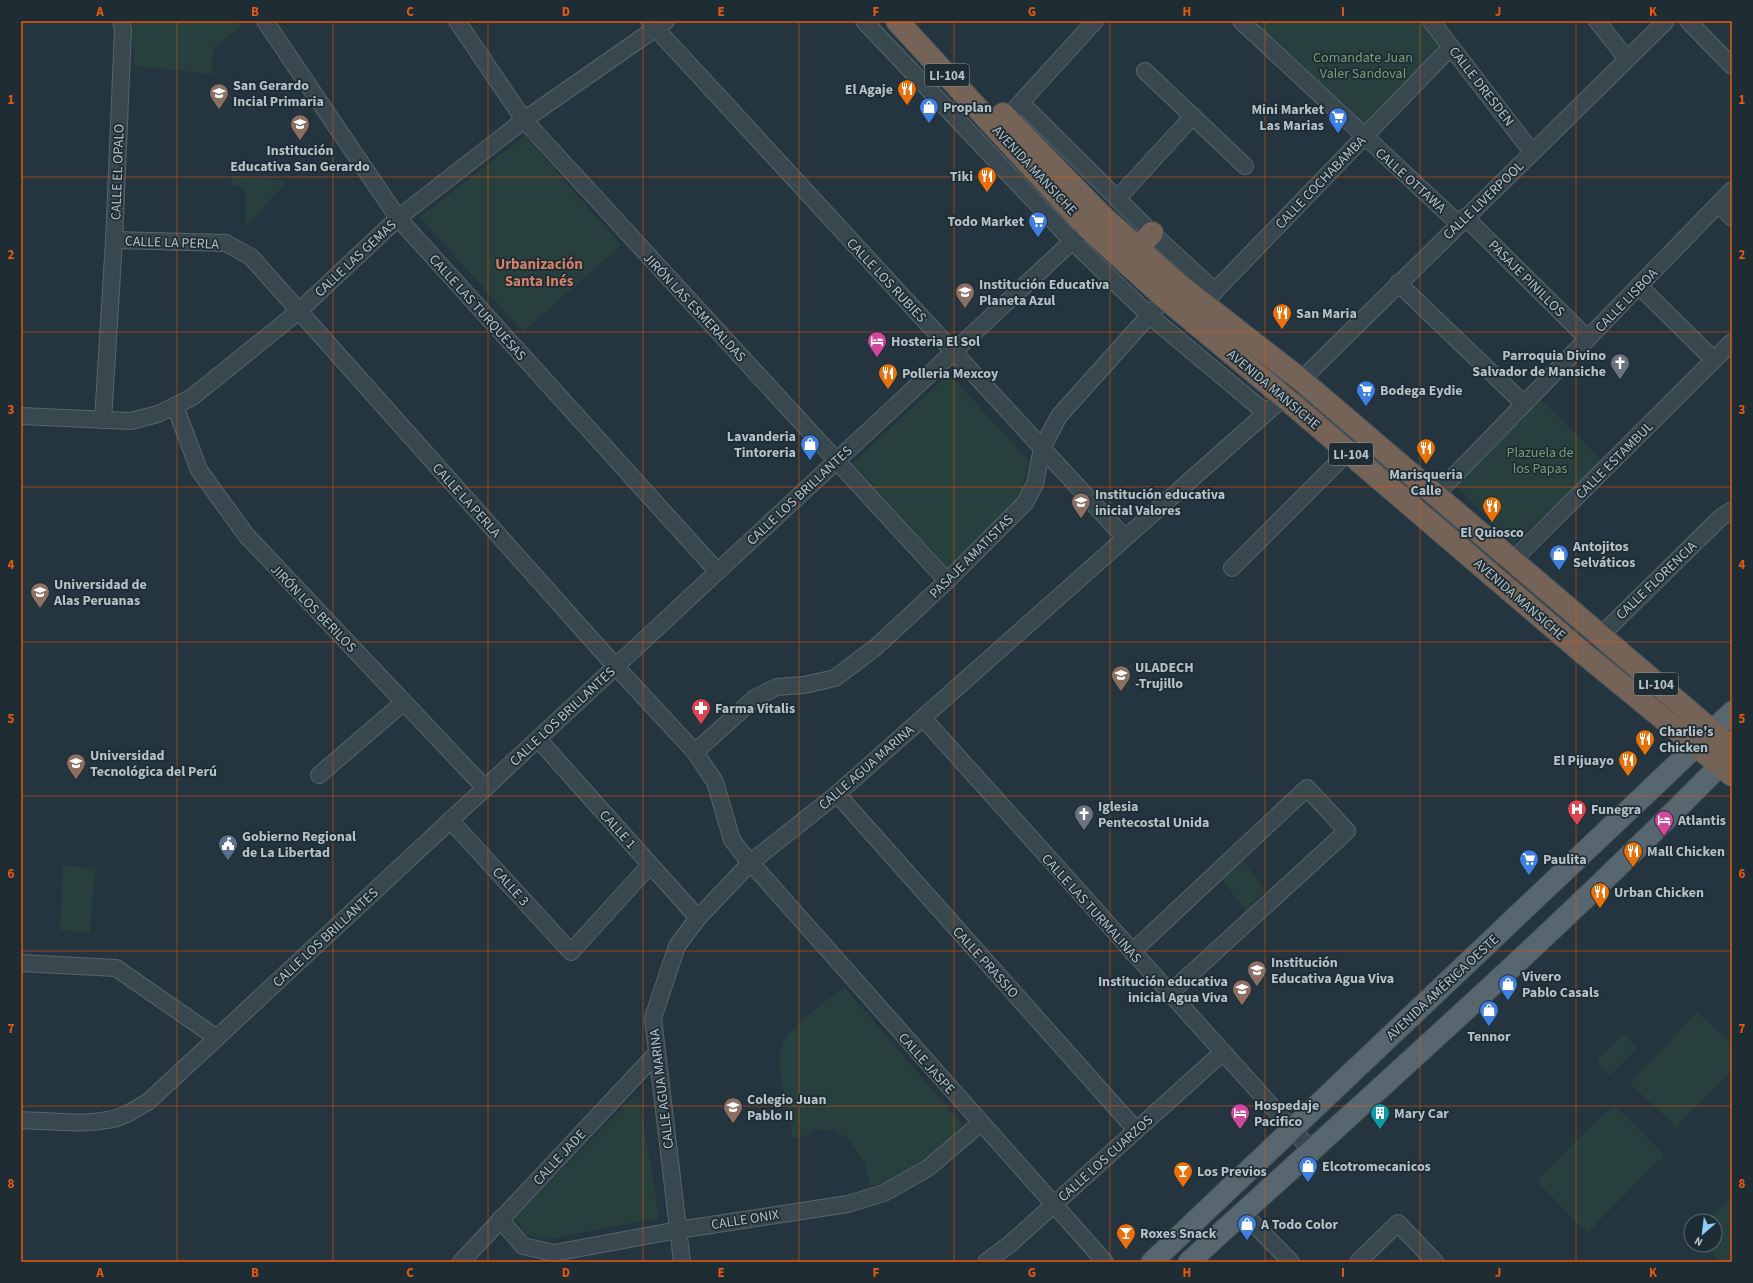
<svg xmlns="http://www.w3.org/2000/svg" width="1753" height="1283" viewBox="0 0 1753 1283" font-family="'Source Sans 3',sans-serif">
	<rect width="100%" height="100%" fill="#25353f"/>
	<g fill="#27403e">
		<polygon points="130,21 237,21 241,27 213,48 212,74 135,66"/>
		<polygon points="1264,21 1420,21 1440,46 1364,128 1259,26"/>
		<polygon points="525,136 621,245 523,332 420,217"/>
		<polygon points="232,176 287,181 246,226 245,188 231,184"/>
		<polygon points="949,374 1029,461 1018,505 949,570 853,463"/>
		<polygon points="1541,399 1602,461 1513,544 1456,485"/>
		<polygon points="1243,861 1265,890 1246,911 1222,879"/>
		<polygon points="63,866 95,868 90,932 60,930"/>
		<path d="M844,987l121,141 -34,28 -44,25 -16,5 -3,-8 -2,-14 -19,-26 -17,-8 -16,-1 -11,8 -10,1c-4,-21 -20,-78 -10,-96 10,-18 45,-41 61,-55z"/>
		<polygon points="1698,1012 1732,1045 1732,1070 1676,1127 1630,1083"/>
		<polygon points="1624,1034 1637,1048 1610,1075 1596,1061"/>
		<polygon points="634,1096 639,1096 659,1218 543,1240 527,1234 515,1218"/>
		<polygon points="1614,1104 1664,1155 1587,1233 1537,1181"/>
		<polygon points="1732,1197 1732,1262 1721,1262 1705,1245 1715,1245 1715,1221 1708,1221"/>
	</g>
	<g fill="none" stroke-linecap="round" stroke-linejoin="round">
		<g stroke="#57646c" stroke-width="18">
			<g id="minor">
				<polyline points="265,21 398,218 717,571"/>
				<polyline points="457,21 524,120 947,581"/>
				<polyline points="649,21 1125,538"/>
				<polyline points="864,21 1072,241 1150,316 1266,413"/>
				<polyline points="1241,21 1459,224"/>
				<polyline points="1431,21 1532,152"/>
				<polyline points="1597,21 1627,59"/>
				<polyline points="1688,21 1732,66"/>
				<polyline points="1145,71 1245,166"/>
				<polyline points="1021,103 1152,233 1215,291"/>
				<polyline points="1014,110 1095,21"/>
				<polyline points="1117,199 1193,116"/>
				<polyline points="1719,204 1732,218"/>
				<polyline points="1465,217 1588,339"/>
				<polyline points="114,240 226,243 251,257 608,658 695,752 715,782 732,840 743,854 1105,1262"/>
				<polyline points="1398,283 1524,404"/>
				<polyline points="1639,286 1714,360"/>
				<polyline points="1198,312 1215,291 1451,47"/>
				<polyline points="175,406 199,470 246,535 485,788"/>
				<polyline points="21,416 131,421 158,414 191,398 299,311 398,218 524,120 666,21"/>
				<polyline points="103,420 114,240 123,30 121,21"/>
				<polyline points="1419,512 1732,190"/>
				<polyline points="1232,568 1348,452"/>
				<polyline points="1495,578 1732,342"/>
				<polyline points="1583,653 1720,518 1732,510"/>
				<polyline points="923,718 1311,1150"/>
				<polyline points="538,739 698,918"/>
				<polyline points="695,752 755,698 777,687 804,685 835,678 876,647 947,581 1025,503 1035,484 1042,448 1059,416 1172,290"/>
				<polyline points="319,775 404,702"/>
				<polyline points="837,794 1136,1130"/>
				<polyline points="450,820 571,952 650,865"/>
				<polyline points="1132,952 1307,788 1347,831 1170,993"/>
				<polyline points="21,963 116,968 217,1038"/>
				<path d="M21,1120c28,1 59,5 86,0 16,-2 29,-11 42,-19l945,-880"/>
				<polyline points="1243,1213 1291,1262"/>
				<polyline points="500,1219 523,1246 554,1253 678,1230 848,1204 884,1193 928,1168 981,1123"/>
				<polyline points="461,1262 657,1053"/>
				<polyline points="682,1262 653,1018 677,946 698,918 750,863 837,794 1284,397 1666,21"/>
				<polyline points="986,1262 1010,1244 1223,1052"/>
				<polyline points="1358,1262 1398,1223 1435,1262"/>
			</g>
		</g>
		<g stroke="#435058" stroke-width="23">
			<g id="major">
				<polyline points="1152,1262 1732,712"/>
				<path d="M1189,1262c183,-168 370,-331 543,-509"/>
			</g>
		</g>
		<g stroke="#445159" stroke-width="24">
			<g id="highway">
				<polyline points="897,21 1087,227 1165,298 1284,397 1583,653 1732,775"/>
				<polyline points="1003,114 1101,215 1178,284 1301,380 1732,748"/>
				<polyline points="1138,248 1152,233"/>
			</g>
		</g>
		<use href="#minor" stroke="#39474f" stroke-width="16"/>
		<use href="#major" stroke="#58666f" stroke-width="21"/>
		<use href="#highway" stroke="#756357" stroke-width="22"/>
	</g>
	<path fill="none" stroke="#e8590c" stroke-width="1" stroke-opacity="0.55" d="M177,21v1241M333,21v1241M488,21v1241M643,21v1241M799,21v1241M954,21v1241M1110,21v1241M1265,21v1241M1420,21v1241M1576,21v1241M21,177h1711M21,332h1711M21,487h1711M21,642h1711M21,796h1711M21,951h1711M21,1106h1711"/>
	<defs>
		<g id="restaurant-pin" transform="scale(1)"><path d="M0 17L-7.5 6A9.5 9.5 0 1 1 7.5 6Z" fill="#e8710a" stroke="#1e2c34"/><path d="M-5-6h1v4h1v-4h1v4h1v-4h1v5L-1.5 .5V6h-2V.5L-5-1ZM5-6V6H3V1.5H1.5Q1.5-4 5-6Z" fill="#fff"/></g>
		<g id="school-pin" transform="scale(1)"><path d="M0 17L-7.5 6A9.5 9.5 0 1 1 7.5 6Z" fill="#8d6e63" stroke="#1e2c34"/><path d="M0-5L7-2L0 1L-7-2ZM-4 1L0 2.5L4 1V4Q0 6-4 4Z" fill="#fff"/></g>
		<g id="shop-pin" transform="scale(1)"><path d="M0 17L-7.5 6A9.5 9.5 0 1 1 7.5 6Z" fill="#3f7fe0" stroke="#1e2c34"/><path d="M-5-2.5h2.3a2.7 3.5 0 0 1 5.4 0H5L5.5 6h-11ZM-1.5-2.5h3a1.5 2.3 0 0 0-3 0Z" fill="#fff"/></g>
		<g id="supermarket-pin" transform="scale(1)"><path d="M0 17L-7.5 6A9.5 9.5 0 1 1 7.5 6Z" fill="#3f7fe0" stroke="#1e2c34"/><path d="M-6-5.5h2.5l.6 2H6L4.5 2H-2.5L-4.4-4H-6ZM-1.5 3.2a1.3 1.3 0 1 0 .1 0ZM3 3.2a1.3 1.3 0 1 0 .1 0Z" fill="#fff"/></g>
		<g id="hotel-pin" transform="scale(1)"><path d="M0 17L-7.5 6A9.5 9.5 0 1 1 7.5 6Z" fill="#d1479c" stroke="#1e2c34"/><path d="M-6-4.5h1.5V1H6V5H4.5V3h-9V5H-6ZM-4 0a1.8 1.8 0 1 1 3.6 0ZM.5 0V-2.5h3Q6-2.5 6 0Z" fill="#fff"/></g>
		<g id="church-pin" transform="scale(1)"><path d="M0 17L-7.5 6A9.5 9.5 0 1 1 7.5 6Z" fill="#6b7280" stroke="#1e2c34"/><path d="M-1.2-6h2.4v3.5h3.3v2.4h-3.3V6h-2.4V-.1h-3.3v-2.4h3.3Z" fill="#fff"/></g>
		<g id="university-pin" transform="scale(1)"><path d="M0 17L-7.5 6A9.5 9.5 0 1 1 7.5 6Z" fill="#8d6e63" stroke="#1e2c34"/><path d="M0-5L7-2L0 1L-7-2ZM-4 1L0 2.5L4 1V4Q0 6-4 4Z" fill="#fff"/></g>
		<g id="pharmacy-pin" transform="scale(1)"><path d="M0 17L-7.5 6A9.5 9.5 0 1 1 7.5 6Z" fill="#e0444e" stroke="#1e2c34"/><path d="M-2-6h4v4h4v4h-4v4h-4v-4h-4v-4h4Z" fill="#fff"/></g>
		<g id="hospital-pin" transform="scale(1)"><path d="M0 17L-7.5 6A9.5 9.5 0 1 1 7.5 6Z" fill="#e0444e" stroke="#1e2c34"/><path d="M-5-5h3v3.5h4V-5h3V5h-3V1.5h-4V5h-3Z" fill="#fff"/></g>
		<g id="civic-pin" transform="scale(1)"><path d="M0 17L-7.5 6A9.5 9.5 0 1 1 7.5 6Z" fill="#5c6f8a" stroke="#1e2c34"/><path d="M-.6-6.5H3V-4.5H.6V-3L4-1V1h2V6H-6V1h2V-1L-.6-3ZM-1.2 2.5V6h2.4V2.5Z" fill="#fff"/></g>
		<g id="building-pin" transform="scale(1)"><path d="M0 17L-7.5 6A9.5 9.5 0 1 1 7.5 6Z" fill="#0f9aa8" stroke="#1e2c34"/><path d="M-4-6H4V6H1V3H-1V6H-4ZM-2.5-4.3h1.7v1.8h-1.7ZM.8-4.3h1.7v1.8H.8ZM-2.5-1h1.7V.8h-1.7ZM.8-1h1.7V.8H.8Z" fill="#fff"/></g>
		<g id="bar-pin" transform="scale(1)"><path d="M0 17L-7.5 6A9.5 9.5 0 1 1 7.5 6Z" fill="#e8710a" stroke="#1e2c34"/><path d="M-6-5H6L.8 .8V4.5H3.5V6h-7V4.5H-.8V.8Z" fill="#fff"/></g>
	</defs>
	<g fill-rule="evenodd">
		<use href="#restaurant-pin" x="907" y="89"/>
		<use href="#school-pin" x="219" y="93"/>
		<use href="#shop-pin" x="929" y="107"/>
		<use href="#supermarket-pin" x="1338" y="117"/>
		<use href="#school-pin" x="300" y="124"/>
		<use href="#restaurant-pin" x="987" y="176"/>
		<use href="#supermarket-pin" x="1038" y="221"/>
		<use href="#school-pin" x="965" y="292"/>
		<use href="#restaurant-pin" x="1282" y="313"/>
		<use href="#hotel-pin" x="877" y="341"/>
		<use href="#church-pin" x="1620" y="363"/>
		<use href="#restaurant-pin" x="888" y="373"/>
		<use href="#supermarket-pin" x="1366" y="390"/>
		<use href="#shop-pin" x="810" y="444"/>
		<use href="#restaurant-pin" x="1426" y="448"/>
		<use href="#school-pin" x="1081" y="502"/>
		<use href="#restaurant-pin" x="1492" y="506"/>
		<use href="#shop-pin" x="1559" y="554"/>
		<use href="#university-pin" x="40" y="592"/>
		<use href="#university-pin" x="1121" y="675"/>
		<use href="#pharmacy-pin" x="701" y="708"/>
		<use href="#restaurant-pin" x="1645" y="739"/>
		<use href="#restaurant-pin" x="1628" y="760"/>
		<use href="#university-pin" x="76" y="763"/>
		<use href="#hospital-pin" x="1577" y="809"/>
		<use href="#church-pin" x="1084" y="814"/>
		<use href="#hotel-pin" x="1664" y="820"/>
		<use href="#civic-pin" x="228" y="844"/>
		<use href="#restaurant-pin" x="1633" y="851"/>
		<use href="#supermarket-pin" x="1529" y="859"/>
		<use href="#restaurant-pin" x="1600" y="892"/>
		<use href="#school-pin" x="1257" y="970"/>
		<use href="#shop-pin" x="1508" y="984"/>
		<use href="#school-pin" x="1242" y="989"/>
		<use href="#shop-pin" x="1489" y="1010"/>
		<use href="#university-pin" x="733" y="1107"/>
		<use href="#hotel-pin" x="1240" y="1113"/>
		<use href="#building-pin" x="1380" y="1113"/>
		<use href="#shop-pin" x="1308" y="1166"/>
		<use href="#bar-pin" x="1183" y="1171"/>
		<use href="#shop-pin" x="1247" y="1224"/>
		<use href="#bar-pin" x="1126" y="1233"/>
	</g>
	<g text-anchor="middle" stroke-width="3.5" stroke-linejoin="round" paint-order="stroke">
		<g fill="#1e2c34" stroke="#88949c" stroke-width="1">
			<rect x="925" y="64" width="44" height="22" rx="3"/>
			<rect x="1329" y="443" width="44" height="22" rx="3"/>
			<rect x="1634" y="673" width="44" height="22" rx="3"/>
		</g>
		<g font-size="13" font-weight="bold" fill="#b6c1c9">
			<text x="947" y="80">LI-104</text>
			<text x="1351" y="459">LI-104</text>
			<text x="1656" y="689">LI-104</text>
		</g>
		<g font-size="14" fill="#749f76" stroke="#1e2c34">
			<text x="1363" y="62">Comandate Juan<tspan x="1363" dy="16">Valer Sandoval</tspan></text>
			<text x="1540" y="457">Plazuela de<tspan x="1540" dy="16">los Papas</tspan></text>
		</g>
		<g font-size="14" font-weight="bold" fill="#b6c1c9" stroke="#1e2c34" text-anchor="start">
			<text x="233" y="90">San Gerardo<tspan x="233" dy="16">Incial Primaria</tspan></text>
			<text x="893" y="94" text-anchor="end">El Agaje</text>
			<text x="943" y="112">Proplan</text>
			<text x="1324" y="114" text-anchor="end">Mini Market<tspan x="1324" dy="16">Las Marias</tspan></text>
			<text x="300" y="155" text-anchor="middle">Institución<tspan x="300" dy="16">Educativa San Gerardo</tspan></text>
			<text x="973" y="181" text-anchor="end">Tiki</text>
			<text x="1024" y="226" text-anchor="end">Todo Market</text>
			<text x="979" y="289">Institución Educativa<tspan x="979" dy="16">Planeta Azul</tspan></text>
			<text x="1296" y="318">San Maria</text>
			<text x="891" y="346">Hosteria El Sol</text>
			<text x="1606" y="360" text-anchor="end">Parroquia Divino<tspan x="1606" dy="16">Salvador de Mansiche</tspan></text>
			<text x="902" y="378">Polleria Mexcoy</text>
			<text x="1380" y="395">Bodega Eydie</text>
			<text x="796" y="441" text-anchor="end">Lavanderia<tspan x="796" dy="16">Tintoreria</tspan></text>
			<text x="1426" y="479" text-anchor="middle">Marisqueria<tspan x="1426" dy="16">Calle</tspan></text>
			<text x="1095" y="499">Institución educativa<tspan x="1095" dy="16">inicial Valores</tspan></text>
			<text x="1492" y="537" text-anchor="middle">El Quiosco</text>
			<text x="1573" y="551">Antojitos<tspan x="1573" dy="16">Selváticos</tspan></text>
			<text x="54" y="589">Universidad de<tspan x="54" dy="16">Alas Peruanas</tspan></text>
			<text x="1135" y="672">ULADECH<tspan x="1135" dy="16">-Trujillo</tspan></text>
			<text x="715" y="713">Farma Vitalis</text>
			<text x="1659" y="736">Charlie's<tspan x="1659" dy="16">Chicken</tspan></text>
			<text x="90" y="760">Universidad<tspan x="90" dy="16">Tecnológica del Perú</tspan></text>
			<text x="1614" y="765" text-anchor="end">El Pijuayo</text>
			<text x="1098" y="811">Iglesia<tspan x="1098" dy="16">Pentecostal Unida</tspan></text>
			<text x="1591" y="814">Funegra</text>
			<text x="1678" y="825">Atlantis</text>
			<text x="242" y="841">Gobierno Regional<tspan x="242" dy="16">de La Libertad</tspan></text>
			<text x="1647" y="856">Mall Chicken</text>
			<text x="1543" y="864">Paulita</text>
			<text x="1614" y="897">Urban Chicken</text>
			<text x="1271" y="967">Institución<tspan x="1271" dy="16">Educativa Agua Viva</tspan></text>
			<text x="1522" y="981">Vivero<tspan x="1522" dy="16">Pablo Casals</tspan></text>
			<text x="1228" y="986" text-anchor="end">Institución educativa<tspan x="1228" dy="16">inicial Agua Viva</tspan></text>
			<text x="1489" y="1041" text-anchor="middle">Tennor</text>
			<text x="747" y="1104">Colegio Juan<tspan x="747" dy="16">Pablo II</tspan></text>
			<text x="1254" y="1110">Hospedaje<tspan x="1254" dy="16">Pacifico</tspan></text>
			<text x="1394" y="1118">Mary Car</text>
			<text x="1322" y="1171">Elcotromecanicos</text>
			<text x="1197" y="1176">Los Previos</text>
			<text x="1261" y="1229">A Todo Color</text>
			<text x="1140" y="1238">Roxes Snack</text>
		</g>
		<g font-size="14" fill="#b6c1c9" stroke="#1e2c34">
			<text transform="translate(1482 86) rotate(52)" y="5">CALLE DRESDEN</text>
			<text transform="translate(1035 170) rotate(47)" y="5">AVENIDA MANSICHE</text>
			<text transform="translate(117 172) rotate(-88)" y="5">CALLE EL OPALO</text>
			<text transform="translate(1411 180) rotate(42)" y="5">CALLE OTTAWA</text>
			<text transform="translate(1320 182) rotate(-46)" y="5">CALLE COCHABAMBA</text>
			<text transform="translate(1483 200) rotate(-44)" y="5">CALLE LIVERPOOL</text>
			<text transform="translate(172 242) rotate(2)" y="5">CALLE LA PERLA</text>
			<text transform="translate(355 258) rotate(-43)" y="5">CALLE LAS GEMAS</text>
			<text transform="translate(1527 278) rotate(45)" y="5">PASAJE PINILLOS</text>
			<text transform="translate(887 280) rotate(47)" y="5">CALLE LOS RUBIES</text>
			<text transform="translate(1626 300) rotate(-46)" y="5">CALLE LISBOA</text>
			<text transform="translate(478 307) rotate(48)" y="5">CALLE LAS TURQUESAS</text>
			<text transform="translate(695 307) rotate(47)" y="5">JIRÓN LAS ESMERALDAS</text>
			<text transform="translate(1274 389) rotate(40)" y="5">AVENIDA MANSICHE</text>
			<text transform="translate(1614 460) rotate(-45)" y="5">CALLE ESTAMBUL</text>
			<text transform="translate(799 495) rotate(-43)" y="5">CALLE LOS BRILLANTES</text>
			<text transform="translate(467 500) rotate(48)" y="5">CALLE LA PERLA</text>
			<text transform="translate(971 556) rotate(-45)" y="5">PASAJE AMATISTAS</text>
			<text transform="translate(1656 580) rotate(-44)" y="5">CALLE FLORENCIA</text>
			<text transform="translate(1520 599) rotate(41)" y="5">AVENIDA MANSICHE</text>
			<text transform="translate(314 608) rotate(46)" y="5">JIRÓN LOS BERILOS</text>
			<text transform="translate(562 716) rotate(-43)" y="5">CALLE LOS BRILLANTES</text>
			<text transform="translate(866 767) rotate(-41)" y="5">CALLE AGUA MARINA</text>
			<text transform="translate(618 829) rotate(48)" y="5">CALLE 1</text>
			<text transform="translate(511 886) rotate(48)" y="5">CALLE 3</text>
			<text transform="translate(1092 908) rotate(48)" y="5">CALLE LAS TURMALINAS</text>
			<text transform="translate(325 937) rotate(-43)" y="5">CALLE LOS BRILLANTES</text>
			<text transform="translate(986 962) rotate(48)" y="5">CALLE PRASSIO</text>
			<text transform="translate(1442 987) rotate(-43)" y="5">AVENIDA AMÉRICA OESTE</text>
			<text transform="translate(927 1063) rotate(48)" y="5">CALLE JASPE</text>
			<text transform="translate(661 1089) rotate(-97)" y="5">CALLE AGUA MARINA</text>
			<text transform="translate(559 1157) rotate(-47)" y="5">CALLE JADE</text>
			<text transform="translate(1105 1158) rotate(-42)" y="5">CALLE LOS CUARZOS</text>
			<text transform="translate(745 1219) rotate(-9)" y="5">CALLE ONIX</text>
		</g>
		<g font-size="15" font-weight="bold" fill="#d38067" stroke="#1e2c34">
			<text x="539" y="269">Urbanización<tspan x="539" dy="17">Santa Inés</tspan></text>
		</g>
	</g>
	<rect width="1753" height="1283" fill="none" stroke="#1e2c34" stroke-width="44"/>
	<g transform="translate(1703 1233) rotate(208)"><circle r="19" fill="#1e2c34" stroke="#5b6870"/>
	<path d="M0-3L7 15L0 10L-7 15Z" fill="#8fcbf6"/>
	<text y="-6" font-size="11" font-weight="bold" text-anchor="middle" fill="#b6c1c9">N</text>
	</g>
	<rect x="22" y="22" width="1709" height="1239" fill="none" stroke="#e8590c" stroke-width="1.5"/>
	<g font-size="13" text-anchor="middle" font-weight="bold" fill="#e8590c">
		<text x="100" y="16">A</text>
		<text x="255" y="16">B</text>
		<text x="410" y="16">C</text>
		<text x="566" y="16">D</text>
		<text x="721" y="16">E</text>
		<text x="876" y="16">F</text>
		<text x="1032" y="16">G</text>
		<text x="1187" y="16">H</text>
		<text x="1343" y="16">I</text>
		<text x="1498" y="16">J</text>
		<text x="1653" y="16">K</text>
		<text x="11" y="104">1</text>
		<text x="1742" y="104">1</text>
		<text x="11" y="259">2</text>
		<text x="1742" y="259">2</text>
		<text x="11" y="414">3</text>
		<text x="1742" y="414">3</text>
		<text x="11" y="569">4</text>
		<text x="1742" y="569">4</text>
		<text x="11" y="723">5</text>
		<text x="1742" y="723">5</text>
		<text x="11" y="878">6</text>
		<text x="1742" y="878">6</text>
		<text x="11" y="1033">7</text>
		<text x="1742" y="1033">7</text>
		<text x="11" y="1188">8</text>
		<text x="1742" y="1188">8</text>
		<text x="100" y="1277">A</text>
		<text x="255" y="1277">B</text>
		<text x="410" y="1277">C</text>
		<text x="566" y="1277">D</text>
		<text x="721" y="1277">E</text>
		<text x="876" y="1277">F</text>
		<text x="1032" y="1277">G</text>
		<text x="1187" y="1277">H</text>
		<text x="1343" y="1277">I</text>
		<text x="1498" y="1277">J</text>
		<text x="1653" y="1277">K</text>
	</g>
</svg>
